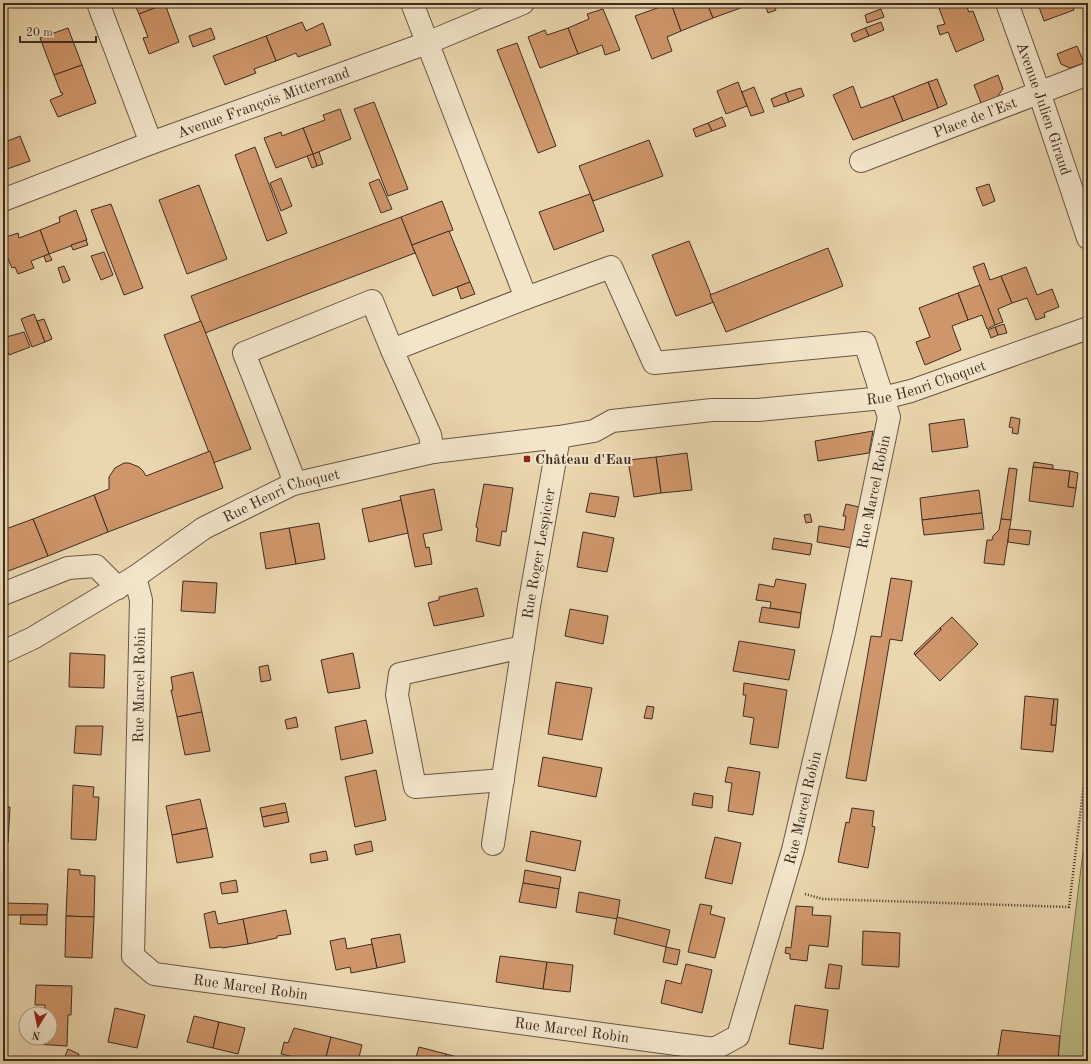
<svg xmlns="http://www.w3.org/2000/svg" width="1091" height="1064" viewBox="0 0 1091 1064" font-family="'Old Standard TT',serif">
	<rect width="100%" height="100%" fill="#ebd7ae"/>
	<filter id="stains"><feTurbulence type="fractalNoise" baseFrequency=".005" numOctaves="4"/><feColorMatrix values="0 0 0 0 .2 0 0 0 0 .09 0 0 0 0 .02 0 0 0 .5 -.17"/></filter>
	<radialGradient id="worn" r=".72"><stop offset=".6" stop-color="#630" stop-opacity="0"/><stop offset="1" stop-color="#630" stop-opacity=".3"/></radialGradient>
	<polygon fill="#bdbd86" stroke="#7d7454" points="1088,812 1088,1061 1057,1061"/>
	<g fill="#cf966b" stroke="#3d2c23">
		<polygon points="134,3 164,3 165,4 139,14"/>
		<polygon points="671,3 681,31 667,37 672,51 652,59 635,16"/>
		<polygon points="671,3 707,3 713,18 681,31"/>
		<polygon points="707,3 745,3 746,6 713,18"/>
		<polygon points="764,3 774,3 776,10 768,13"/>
		<polygon points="937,3 965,3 969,12 973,11 984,40 956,52 948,32 940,35 937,26 945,24"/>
		<polygon points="1042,3 1072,3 1074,10 1044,21 1038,4"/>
		<polygon points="165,4 179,42 149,54 143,38 148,37 139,14"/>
		<polygon points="603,9 620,50 605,55 602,45 578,54 568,28 589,19 587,14"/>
		<polygon points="881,9 884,17 867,23 865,15"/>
		<polygon points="302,22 306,31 323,23 331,45 298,57 296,53 276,61 266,36"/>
		<polygon points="881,22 884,30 869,36 865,28"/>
		<polygon points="68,28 82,65 54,75 40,38"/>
		<polygon points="211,28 215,39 193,47 189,36"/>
		<polygon points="568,28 578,54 540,68 528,37 545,30 547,35"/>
		<polygon points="865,28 869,36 854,42 851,34"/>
		<polygon points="266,36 276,61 254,69 256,73 225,85 213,56"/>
		<polygon points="517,43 556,146 538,153 497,50"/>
		<polygon points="1077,46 1084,63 1070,68 1061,64 1057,54"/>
		<polygon points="82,65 96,103 58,117 50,100 62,95 63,93 61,93 54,75"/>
		<polygon points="998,75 1003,89 997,97 981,103 974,85"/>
		<polygon points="937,79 947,104 938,108 928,82"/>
		<polygon points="738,82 747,106 726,114 717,91"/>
		<polygon points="928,82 938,108 903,121 893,96"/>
		<polygon points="853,86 861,108 893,96 903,121 853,140 833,95"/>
		<polygon points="754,87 764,112 751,116 742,92"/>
		<polygon points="801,88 804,96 789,102 785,93"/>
		<polygon points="785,93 789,102 774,107 771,99"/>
		<polygon points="374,102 408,189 388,196 354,109"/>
		<polygon points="340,109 351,139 313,154 303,128 325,120 323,115"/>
		<polygon points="722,117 726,126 712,131 708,123"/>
		<polygon points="708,123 712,131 696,137 693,129"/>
		<polygon points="303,128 313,154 276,168 264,138 281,132 282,136"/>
		<polygon points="20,136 30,161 7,169 3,159 3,143"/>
		<polygon points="649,140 663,176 593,201 579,166"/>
		<polygon points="255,147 287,233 267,241 235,155"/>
		<polygon points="319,152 323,164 317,166 313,154"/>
		<polygon points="313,154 317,166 312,168 307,156"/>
		<polygon points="281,178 292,206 281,211 270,183"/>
		<polygon points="379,179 392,209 381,213 369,183"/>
		<polygon points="989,184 995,201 983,206 976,188"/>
		<polygon points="199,185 227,259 187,274 159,200"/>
		<polygon points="590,194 604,231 554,250 539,212"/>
		<polygon points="442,201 453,230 412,245 401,217"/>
		<polygon points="111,204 143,288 124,295 91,210"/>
		<polygon points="76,210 87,240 49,254 40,230 60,222 59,217"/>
		<polygon points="401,217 415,253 205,333 191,296"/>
		<polygon points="40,230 49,254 31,261 34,268 18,274 15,267 12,268 3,247 3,238 18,233 19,238"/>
		<polygon points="449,231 470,282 433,296 412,245"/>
		<polygon points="86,240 88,245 73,250 71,245"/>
		<polygon points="689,241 714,302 676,316 652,255"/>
		<polygon points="828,248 843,286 726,332 710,295"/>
		<polygon points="104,252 113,275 101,280 91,256"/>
		<polygon points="49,254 52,260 46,262 44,256"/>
		<polygon points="984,263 990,280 1001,276 1012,303 998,309 1003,322 995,325 973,267"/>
		<polygon points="64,266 70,280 63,283 58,268"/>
		<polygon points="1026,267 1037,295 1052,289 1059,307 1044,313 1045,317 1036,320 1027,298 1012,303 1001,276"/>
		<polygon points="470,282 475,294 461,299 457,287"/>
		<polygon points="980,285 995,325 987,329 982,315 968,320 958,293"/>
		<polygon points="958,293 968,320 952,326 961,350 925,365 916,342 930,337 919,308"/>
		<polygon points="34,314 45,342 32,347 21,319"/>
		<polygon points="44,319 52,339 45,342 37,321"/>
		<polygon points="201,321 251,449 213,463 164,335"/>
		<polygon points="1004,324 1007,333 998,335 995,327"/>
		<polygon points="995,327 998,335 991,338 988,330"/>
		<polygon points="24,332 30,347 9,355 3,338"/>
		<polygon points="1011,417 1020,419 1018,434 1012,433 1013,428 1009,427"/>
		<polygon points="964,419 968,447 932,452 929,424"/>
		<polygon points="873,431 869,453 818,461 815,441"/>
		<polygon points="210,451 223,488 108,532 94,495 109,489 109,477 115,468 124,463 129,463 139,467 143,471 146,476"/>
		<polygon points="687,453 692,490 661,493 656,457"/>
		<polygon points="656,457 661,493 634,497 628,460"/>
		<polygon points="1034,462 1053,465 1053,469 1033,467"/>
		<polygon points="1033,467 1070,471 1068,487 1076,488 1073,507 1029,501"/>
		<polygon points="1009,468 1017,469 1011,520 1001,519"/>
		<polygon points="1070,471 1078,473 1076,488 1068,487"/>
		<polygon points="484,484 513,488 506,532 502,531 500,546 476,541 478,528 476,527"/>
		<polygon points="434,489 442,530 423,534 426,548 429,547 432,564 415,567 400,496"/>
		<polygon points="979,490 982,513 922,520 920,498"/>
		<polygon points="590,493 619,497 615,517 586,512"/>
		<polygon points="94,495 108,532 48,556 33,519"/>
		<polygon points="401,500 408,533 369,542 362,509"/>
		<polygon points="846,504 859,507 852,548 817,542 819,526 844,530 846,516 843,516"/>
		<polygon points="982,513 984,529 924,535 922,520"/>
		<polygon points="810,514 812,522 806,523 804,515"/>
		<polygon points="33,519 48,556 3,573 3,530"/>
		<polygon points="1001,519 1011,520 1004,565 984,563 987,540 992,540 993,536 999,530"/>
		<polygon points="319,523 325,559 296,564 289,528"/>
		<polygon points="289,528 296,564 266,569 260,533"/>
		<polygon points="1009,529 1031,531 1029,545 1008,542"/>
		<polygon points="583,532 614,538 607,572 577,567"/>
		<polygon points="774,538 812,544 810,555 772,549"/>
		<polygon points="891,578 912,581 902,641 890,639 866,781 846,778 871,636 881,637"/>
		<polygon points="776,579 806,584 801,613 770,608 771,602 756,600 759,584 774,587"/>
		<polygon points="183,581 217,583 215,613 181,611"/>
		<polygon points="477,588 484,616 434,626 428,603 439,600 439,597"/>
		<polygon points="762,607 801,613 799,628 759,622"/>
		<polygon points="570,609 608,616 603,644 565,636"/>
		<polygon points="952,617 978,644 940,681 915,655 941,630 940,628"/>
		<polygon points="940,628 941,630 915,655 914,653"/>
		<polygon points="739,641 795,650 789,680 733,671"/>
		<polygon points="70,653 105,655 104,688 69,687"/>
		<polygon points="353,653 360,688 328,693 321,660"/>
		<polygon points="268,665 271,680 261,682 259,667"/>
		<polygon points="193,672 202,712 177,717 171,690 173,690 171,677"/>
		<polygon points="556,682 592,688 582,740 548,734"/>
		<polygon points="744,683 787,690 778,748 750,744 754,718 743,716 746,695 743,695"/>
		<polygon points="1025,696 1054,699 1051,725 1056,725 1053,752 1021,749"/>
		<polygon points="1054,699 1058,699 1056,725 1051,725"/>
		<polygon points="647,706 654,707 652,719 644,718"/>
		<polygon points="202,712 210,751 185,755 177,717"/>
		<polygon points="296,717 298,727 287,729 285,720"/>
		<polygon points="366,720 373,753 341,760 335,727"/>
		<polygon points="76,726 103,726 101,755 74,753"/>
		<polygon points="543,757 602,768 596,797 538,786"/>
		<polygon points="728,767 760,772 753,815 728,811 732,783 725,782"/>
		<polygon points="376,770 386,820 355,827 345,777"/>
		<polygon points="73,785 94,787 93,797 99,797 96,840 71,839"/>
		<polygon points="694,793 713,796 712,808 692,805"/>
		<polygon points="200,799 207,828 172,835 166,806"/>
		<polygon points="285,803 287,812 262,817 260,808"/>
		<polygon points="3,807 10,807 8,843 3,843"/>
		<polygon points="852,808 874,811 872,826 875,827 868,868 838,862 846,822 849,823"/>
		<polygon points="287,812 289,822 264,827 262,817"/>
		<polygon points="207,828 213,857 177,863 172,835"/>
		<polygon points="531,831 581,841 575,871 526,861"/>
		<polygon points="715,837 741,843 732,884 705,878"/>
		<polygon points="371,841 373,851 356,855 354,845"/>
		<polygon points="326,851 328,860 311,863 310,854"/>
		<polygon points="68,869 80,870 80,875 95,876 94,917 66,916"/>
		<polygon points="525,870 561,877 559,889 523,883"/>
		<polygon points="236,880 238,892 222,894 220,883"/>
		<polygon points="523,883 559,889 556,908 519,902"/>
		<polygon points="579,892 620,900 617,919 576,912"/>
		<polygon points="3,903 48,904 47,915 3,915"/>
		<polygon points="700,904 712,906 710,914 725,918 715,958 688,952"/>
		<polygon points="796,906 813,907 812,915 831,916 828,947 809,945 807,961 790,959 790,954 785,953 786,947 791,948"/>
		<polygon points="286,910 291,934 277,936 277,938 248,944 243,919"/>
		<polygon points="215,911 218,924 243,919 248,944 222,948 222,947 210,948 204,914"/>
		<polygon points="21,915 47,915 47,925 20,924"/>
		<polygon points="66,916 94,917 92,958 65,957"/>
		<polygon points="617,917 670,930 666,947 614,934"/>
		<polygon points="863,931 900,933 899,967 862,965"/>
		<polygon points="400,934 405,962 377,968 371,939"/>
		<polygon points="345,938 347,949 372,944 377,968 351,973 350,967 336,970 330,941"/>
		<polygon points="666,947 680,950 677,965 663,962"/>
		<polygon points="500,956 547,962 543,989 496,982"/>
		<polygon points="547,962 573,965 570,992 543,989"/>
		<polygon points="686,964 712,970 702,1013 661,1003 666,980 681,984"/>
		<polygon points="829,964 842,966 839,989 825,988"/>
		<polygon points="36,985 72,986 71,1015 68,1015 67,1046 34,1044 34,1038 50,1038 50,1014 45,1014 45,1005 35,1005"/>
		<polygon points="795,1005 828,1010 823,1049 789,1044"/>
		<polygon points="115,1008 145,1015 137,1048 108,1042"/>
		<polygon points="194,1016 219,1022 213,1048 187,1042"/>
		<polygon points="219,1022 245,1028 238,1054 213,1048"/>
		<polygon points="294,1028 331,1037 325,1061 311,1061 281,1054 284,1042 288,1043"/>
		<polygon points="1002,1030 1060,1036 1058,1061 997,1061"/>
		<polygon points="331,1037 362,1045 358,1061 325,1061"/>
		<polygon points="419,1047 446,1054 444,1061 415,1061"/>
		<polygon points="68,1049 79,1054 76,1061 63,1061"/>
		<polygon points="446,1054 472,1061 444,1061"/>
	</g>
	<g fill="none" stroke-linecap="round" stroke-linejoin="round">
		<g stroke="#685746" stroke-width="24">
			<g id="minor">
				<polyline points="98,3 151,143"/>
				<polyline points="412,3 526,298"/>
				<path id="s1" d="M1007,3l32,89 49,146"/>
				<path id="s2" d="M861,161l227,-87"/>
				<path id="s3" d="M3,200l148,-57 276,-100 96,-40"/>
				<polyline points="392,350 430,435 433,452"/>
				<path id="s4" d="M135,577l6,23 -8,356 21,18 560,75 24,-13 55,-186 51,-217 45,-216 -24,-74 -211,20 -43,-96 -85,31 -134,52 -20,-49 -128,52 47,119 2,12"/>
				<polyline points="3,594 68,568 96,566 118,588"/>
				<path id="s5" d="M3,652l30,-14 102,-61 69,-49 89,-44 140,-32 126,-15 35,-6 18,-10 100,-11h46l125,-12 28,-7 177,-63"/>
				<polyline points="503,780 415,787 397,695 400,674 523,647"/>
				<path id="s6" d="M493,844l36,-238 30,-169"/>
			</g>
		</g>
		<polyline stroke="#3d2c23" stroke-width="2.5" stroke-dasharray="1 2" stroke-linecap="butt" points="805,894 823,899 1069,907 1088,750"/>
		<use href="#minor" stroke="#f2e5ca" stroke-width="22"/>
	</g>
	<rect fill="#8f2418" stroke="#f2e5ca" stroke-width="1.5" x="523" y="455" width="8" height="8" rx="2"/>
	<g text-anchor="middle" stroke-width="4" stroke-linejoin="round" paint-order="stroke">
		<g font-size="15" fill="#3d2c23" stroke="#f2e5ca">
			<text dy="5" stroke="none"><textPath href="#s3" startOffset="278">Avenue François Mitterrand</textPath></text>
			<text dy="5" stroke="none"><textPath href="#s1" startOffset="112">Avenue Julien Giraud</textPath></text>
			<text dy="5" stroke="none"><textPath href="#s2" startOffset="122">Place de l'Est</textPath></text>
			<text dy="5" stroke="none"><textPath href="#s5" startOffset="980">Rue Henri Choquet</textPath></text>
			<text dy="5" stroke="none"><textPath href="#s4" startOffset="1561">Rue Marcel Robin</textPath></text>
			<text dy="5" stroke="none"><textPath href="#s5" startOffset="321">Rue Henri Choquet</textPath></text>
			<text dy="5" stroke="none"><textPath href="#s6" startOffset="294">Rue Roger Lespicier</textPath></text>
			<text transform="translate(139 685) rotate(-89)" y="5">Rue Marcel Robin</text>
			<text dy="5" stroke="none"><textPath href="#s4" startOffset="1237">Rue Marcel Robin</textPath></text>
			<text dy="5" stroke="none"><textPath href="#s4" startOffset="505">Rue Marcel Robin</textPath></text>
			<text dy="5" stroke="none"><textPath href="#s4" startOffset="829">Rue Marcel Robin</textPath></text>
		</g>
		<g font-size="15" font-weight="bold" fill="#3d2c23" stroke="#f2e5ca" text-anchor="start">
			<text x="535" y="464">Château d'Eau</text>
		</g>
	</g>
	<rect width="1091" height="1064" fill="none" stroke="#ebd7ae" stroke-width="16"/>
	<rect x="4" y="4" width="1083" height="1056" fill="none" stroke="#3d2c23" stroke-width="2"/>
	<rect x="8" y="8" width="1075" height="1048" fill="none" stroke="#3d2c23"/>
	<g transform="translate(38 1026) rotate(190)"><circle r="19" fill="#f2e5ca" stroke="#aa9b87"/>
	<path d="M0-3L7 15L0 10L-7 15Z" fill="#8f2418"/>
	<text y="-6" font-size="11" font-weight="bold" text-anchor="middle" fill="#3d2c23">N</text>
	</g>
	<path d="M20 36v6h76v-6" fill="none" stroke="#3d2c23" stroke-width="2"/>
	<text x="26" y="36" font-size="12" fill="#3d2c23" stroke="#f2e5ca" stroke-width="3" paint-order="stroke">20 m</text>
	<rect width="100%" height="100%" filter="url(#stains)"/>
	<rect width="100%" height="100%" fill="url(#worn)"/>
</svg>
